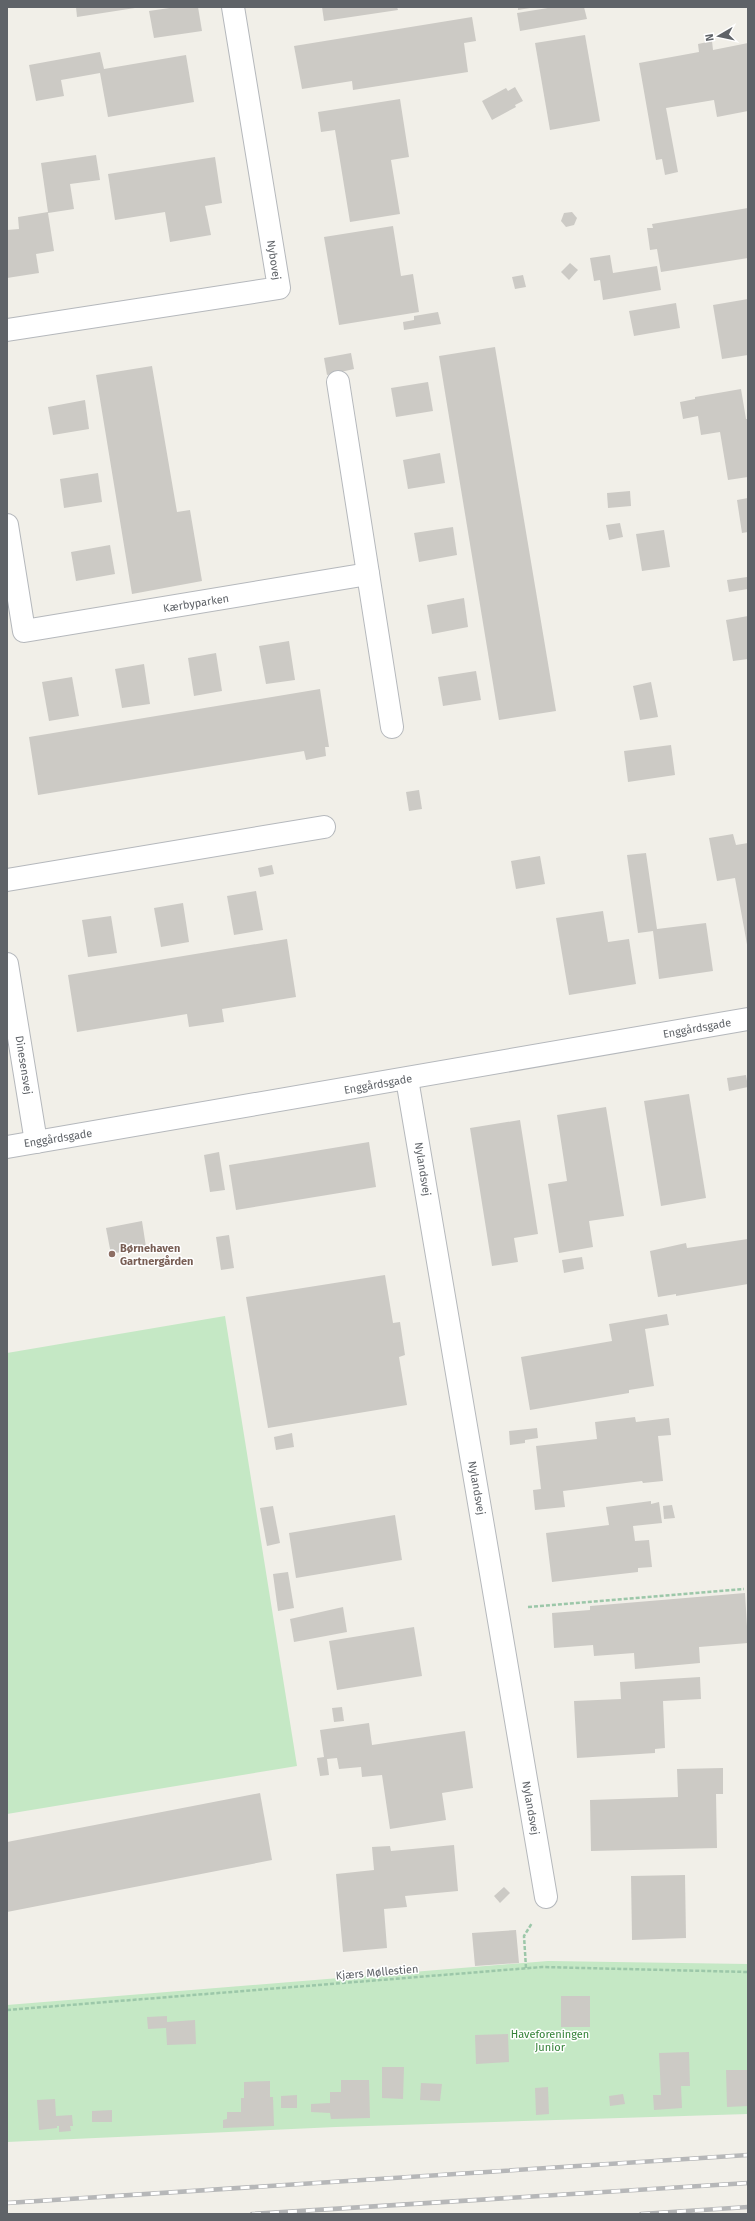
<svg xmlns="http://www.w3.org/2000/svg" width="755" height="2221" viewBox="0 0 755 2221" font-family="'Fira Sans',sans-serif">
	<rect width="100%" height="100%" fill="#f1efe8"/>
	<g fill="#c5e8c5">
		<polygon points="225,1316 297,1766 7,1814 7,1353"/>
		<polygon points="548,1961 748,1964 748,2114 336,2127 7,2142 7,2005"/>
	</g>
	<g fill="#cccac5">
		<polygon points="76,7 135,7 135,8 77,17"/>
		<polygon points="176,7 198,7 202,31 154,38 149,11"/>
		<polygon points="322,7 397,7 398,10 324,21"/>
		<polygon points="518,7 530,7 530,8 518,10"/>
		<polygon points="554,7 584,7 587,19 520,31 517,13"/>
		<polygon points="472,17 476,41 464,43 468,72 353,90 352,81 302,89 294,46"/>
		<polygon points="585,35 600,121 550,130 535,43"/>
		<polygon points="712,41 713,50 748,43 748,111 717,117 714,100 666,108 678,172 665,175 662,159 656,160 639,63 699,52 698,44"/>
		<polygon points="100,52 104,69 186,55 194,102 108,117 100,73 61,80 64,96 36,101 29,65"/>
		<polygon points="515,87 523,101 515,105 516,107 492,120 482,101 506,88 508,91"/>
		<polygon points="400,99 409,157 391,160 400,214 350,222 335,130 321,132 318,112"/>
		<polygon points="96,155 100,180 70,184 74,209 48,213 54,251 36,254 39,273 7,278 7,230 19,229 18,217 48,212 41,163"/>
		<polygon points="215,157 222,203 205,206 211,235 170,242 165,212 115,220 108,174"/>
		<polygon points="748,208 748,258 661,272 657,249 650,250 647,228 653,228 652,224"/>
		<polygon points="572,212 577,218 574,225 566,227 561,221 564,213"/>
		<polygon points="393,226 401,276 413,274 419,312 339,325 324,237"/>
		<polygon points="610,255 613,273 657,266 661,290 603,300 600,280 594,281 590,258"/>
		<polygon points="570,263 578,270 569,280 561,272"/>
		<polygon points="523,275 526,287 515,289 512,277"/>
		<polygon points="748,299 748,355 722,359 713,305"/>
		<polygon points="676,303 680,328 634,336 629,311"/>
		<polygon points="438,312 441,324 404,330 403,322 414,320 414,316"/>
		<polygon points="495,347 556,711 499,720 439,356"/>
		<polygon points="351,353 354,369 327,375 324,358"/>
		<polygon points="152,366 177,512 190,510 202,581 132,594 96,375"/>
		<polygon points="428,382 433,411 396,417 391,388"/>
		<polygon points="741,389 746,419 748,419 748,477 728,480 720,432 701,435 698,416 683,419 680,402 695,399 695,397"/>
		<polygon points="85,400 89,429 53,435 48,407"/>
		<polygon points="440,453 445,483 408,489 403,460"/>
		<polygon points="98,473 102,502 64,508 60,479"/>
		<polygon points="630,491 631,506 608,508 607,493"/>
		<polygon points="748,498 748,532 742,533 737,500"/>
		<polygon points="620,523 623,537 609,540 606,525"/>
		<polygon points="453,527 457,555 419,562 414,533"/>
		<polygon points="664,530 670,567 642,571 636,534"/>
		<polygon points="110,545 115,574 76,581 71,552"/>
		<polygon points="747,577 748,589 729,592 727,580"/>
		<polygon points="464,598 468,627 432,634 427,605"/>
		<polygon points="748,616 748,659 733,661 726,620"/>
		<polygon points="289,641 295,680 266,684 259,646"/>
		<polygon points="216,653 222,691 194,696 188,658"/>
		<polygon points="144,664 150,704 122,708 115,669"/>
		<polygon points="476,671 481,700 443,706 438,677"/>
		<polygon points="72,677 79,716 49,721 42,682"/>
		<polygon points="651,682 658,717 640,720 633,686"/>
		<polygon points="320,689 329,747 325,747 326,756 306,760 304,751 38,795 29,737"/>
		<polygon points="671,745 675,775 628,782 624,751"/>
		<polygon points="419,790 422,809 409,811 406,792"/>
		<polygon points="733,834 736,845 748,843 748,950 735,878 717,881 709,838"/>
		<polygon points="646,853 657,929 706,923 713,971 659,979 653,931 638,933 627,855"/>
		<polygon points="540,856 545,884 516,889 511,861"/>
		<polygon points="272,865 274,874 260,877 258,868"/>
		<polygon points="256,891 263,930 234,935 227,896"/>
		<polygon points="183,903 189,942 161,947 154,908"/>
		<polygon points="603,911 608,942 629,939 636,984 569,995 556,918"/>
		<polygon points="111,916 117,953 88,957 82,920"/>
		<polygon points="287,939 296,997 222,1009 224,1022 189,1027 187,1014 77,1032 68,975"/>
		<polygon points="746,1075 748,1087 729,1091 727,1078"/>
		<polygon points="689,1094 706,1198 661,1206 644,1101"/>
		<polygon points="606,1107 624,1216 589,1221 593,1247 559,1253 548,1184 567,1181 557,1115"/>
		<polygon points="520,1120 538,1234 514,1238 518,1262 492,1266 470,1128"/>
		<polygon points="369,1142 376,1187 236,1210 229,1165"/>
		<polygon points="219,1152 225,1190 210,1192 204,1155"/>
		<polygon points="142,1221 146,1247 111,1254 106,1228"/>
		<polygon points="229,1235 234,1268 221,1270 216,1237"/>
		<polygon points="748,1239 748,1284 676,1296 676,1294 658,1297 650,1251 686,1243 687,1248"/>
		<polygon points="582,1257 584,1269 564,1273 562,1260"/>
		<polygon points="385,1275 393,1323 400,1322 405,1355 399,1357 407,1405 268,1428 246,1297"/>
		<polygon points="667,1314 669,1325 645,1329 654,1386 629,1390 629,1393 530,1410 521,1357 612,1341 609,1324"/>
		<polygon points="635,1417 636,1422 669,1418 671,1435 658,1436 663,1481 643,1483 642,1481 563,1491 565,1507 535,1510 533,1490 541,1489 536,1446 597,1439 595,1422"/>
		<polygon points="537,1428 538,1438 525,1440 525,1443 510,1445 509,1431"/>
		<polygon points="292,1433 294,1447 276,1450 274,1437"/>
		<polygon points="651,1501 651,1504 659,1502 662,1523 633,1526 635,1541 649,1540 652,1567 638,1568 638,1572 552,1582 546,1533 609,1525 606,1507"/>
		<polygon points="672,1505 675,1518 664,1519 663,1506"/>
		<polygon points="273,1506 280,1543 267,1546 260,1508"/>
		<polygon points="395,1515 402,1560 296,1578 289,1533"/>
		<polygon points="288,1572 294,1608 278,1611 273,1574"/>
		<polygon points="745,1593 748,1643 699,1647 700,1663 635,1669 634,1653 594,1656 593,1645 554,1648 552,1613 590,1610 590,1606"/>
		<polygon points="343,1607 347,1632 294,1642 290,1619"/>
		<polygon points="414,1627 422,1676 337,1690 329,1641"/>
		<polygon points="700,1677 701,1699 663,1701 665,1748 655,1749 655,1753 577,1758 574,1701 621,1699 620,1682"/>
		<polygon points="342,1707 344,1721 334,1722 332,1708"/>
		<polygon points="369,1723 372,1745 465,1731 473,1788 442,1793 446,1820 390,1829 382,1775 362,1777 361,1767 339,1769 337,1758 327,1759 329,1775 320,1776 317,1758 324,1757 320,1730"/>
		<polygon points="723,1768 723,1794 716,1794 717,1848 591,1851 590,1800 678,1797 677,1769"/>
		<polygon points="260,1793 272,1860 7,1912 7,1842"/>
		<polygon points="454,1845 458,1891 405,1896 407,1907 384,1909 387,1948 343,1952 336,1874 374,1870 372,1847 390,1846 391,1851"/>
		<polygon points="685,1875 686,1938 632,1940 631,1876"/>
		<polygon points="504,1887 510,1893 500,1903 494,1896"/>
		<polygon points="516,1930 519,1963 475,1966 472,1933"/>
		<rect x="561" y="1996" width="29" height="31"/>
		<polygon points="167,2016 167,2022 195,2020 196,2044 167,2045 166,2028 148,2029 147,2017"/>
		<polygon points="508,2034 509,2062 476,2064 475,2035"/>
		<polygon points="689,2052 690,2086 681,2086 682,2108 654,2110 653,2095 661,2095 659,2053"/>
		<polygon points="382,2067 404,2067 403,2099 382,2098"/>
		<polygon points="726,2070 747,2070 748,2106 727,2107"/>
		<polygon points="341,2080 369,2080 370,2118 331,2119 330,2113 311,2112 311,2104 330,2103 330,2092 341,2092"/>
		<polygon points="270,2081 270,2097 273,2097 274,2126 223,2128 223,2120 227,2119 227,2112 241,2112 241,2098 244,2098 244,2082"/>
		<polygon points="421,2083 442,2084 440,2101 420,2100"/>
		<polygon points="548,2087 549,2114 536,2115 535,2088"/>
		<polygon points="623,2094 625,2104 610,2106 609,2096"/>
		<polygon points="297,2095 297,2108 281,2108 281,2096"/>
		<polygon points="55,2099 56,2116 72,2115 73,2126 70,2126 71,2131 59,2132 59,2126 57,2126 57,2128 39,2130 37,2100"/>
		<polygon points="112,2110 112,2122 92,2122 92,2111"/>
	</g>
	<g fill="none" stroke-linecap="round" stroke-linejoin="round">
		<g stroke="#b5b8bc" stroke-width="24">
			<g id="minor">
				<polyline points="7,330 279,288 233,7"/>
				<polyline points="338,382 392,727"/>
				<polyline points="7,525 24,631 368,574"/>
				<polyline points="7,880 324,827"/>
				<polyline points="7,964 36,1142"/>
				<polyline points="407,1079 546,1897"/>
				<polyline points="7,1147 748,1019"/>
			</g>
		</g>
		<g stroke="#9cc7a9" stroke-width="2.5" stroke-dasharray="4 2" stroke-linecap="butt">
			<polyline points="528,1607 744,1589"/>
			<polyline points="526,1968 524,1936 532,1923"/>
			<polyline points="7,2010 542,1967 748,1972"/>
		</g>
		<use href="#minor" stroke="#fff" stroke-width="22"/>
		<g stroke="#b6b7b8" stroke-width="4.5">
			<g id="rail">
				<polyline points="7,2203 748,2155"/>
				<polyline points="252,2214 748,2183"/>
				<polyline points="641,2214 748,2207"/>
			</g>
		</g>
		<use href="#rail" stroke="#fff" stroke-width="3" stroke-dasharray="9" stroke-linecap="butt"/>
	</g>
	<circle fill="#8d6e63" stroke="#fff" stroke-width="1.5" cx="112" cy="1254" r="4"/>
	<g text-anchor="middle" stroke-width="3" stroke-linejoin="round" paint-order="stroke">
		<g font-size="11" fill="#5f6368" stroke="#fff">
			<text transform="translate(274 260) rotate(81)" y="4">Nybovej</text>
			<text transform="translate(196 603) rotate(-9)" y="4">Kærbyparken</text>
			<text transform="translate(697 1028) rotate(-10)" y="4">Enggårdsgade</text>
			<text transform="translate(24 1065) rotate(81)" y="4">Dinesensvej</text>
			<text transform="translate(378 1084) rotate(-10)" y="4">Enggårdsgade</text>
			<text transform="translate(58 1138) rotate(-9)" y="4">Enggårdsgade</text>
			<text transform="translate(423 1169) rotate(81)" y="4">Nylandsvej</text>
			<text transform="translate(477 1488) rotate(80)" y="4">Nylandsvej</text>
			<text transform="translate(531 1808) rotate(80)" y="4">Nylandsvej</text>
			<text transform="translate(377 1972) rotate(-5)" y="4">Kjærs Møllestien</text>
		</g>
		<g font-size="11" font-weight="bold" fill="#785e54" stroke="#fff" text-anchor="start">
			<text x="120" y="1252">Børnehaven<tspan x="120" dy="13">Gartnergården</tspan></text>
		</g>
		<g font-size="11" fill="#348238" stroke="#fff">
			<text x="550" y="2038">Haveforeningen<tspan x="550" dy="13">Junior</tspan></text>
		</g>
	</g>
	<rect width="755" height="2221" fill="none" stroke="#5f6368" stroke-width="16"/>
	<g transform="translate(719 36) rotate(261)" stroke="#ffffff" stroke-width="3" paint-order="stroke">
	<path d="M0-3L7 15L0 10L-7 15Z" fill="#5f6368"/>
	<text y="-6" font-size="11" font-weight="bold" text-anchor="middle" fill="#5f6368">N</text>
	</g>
</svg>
